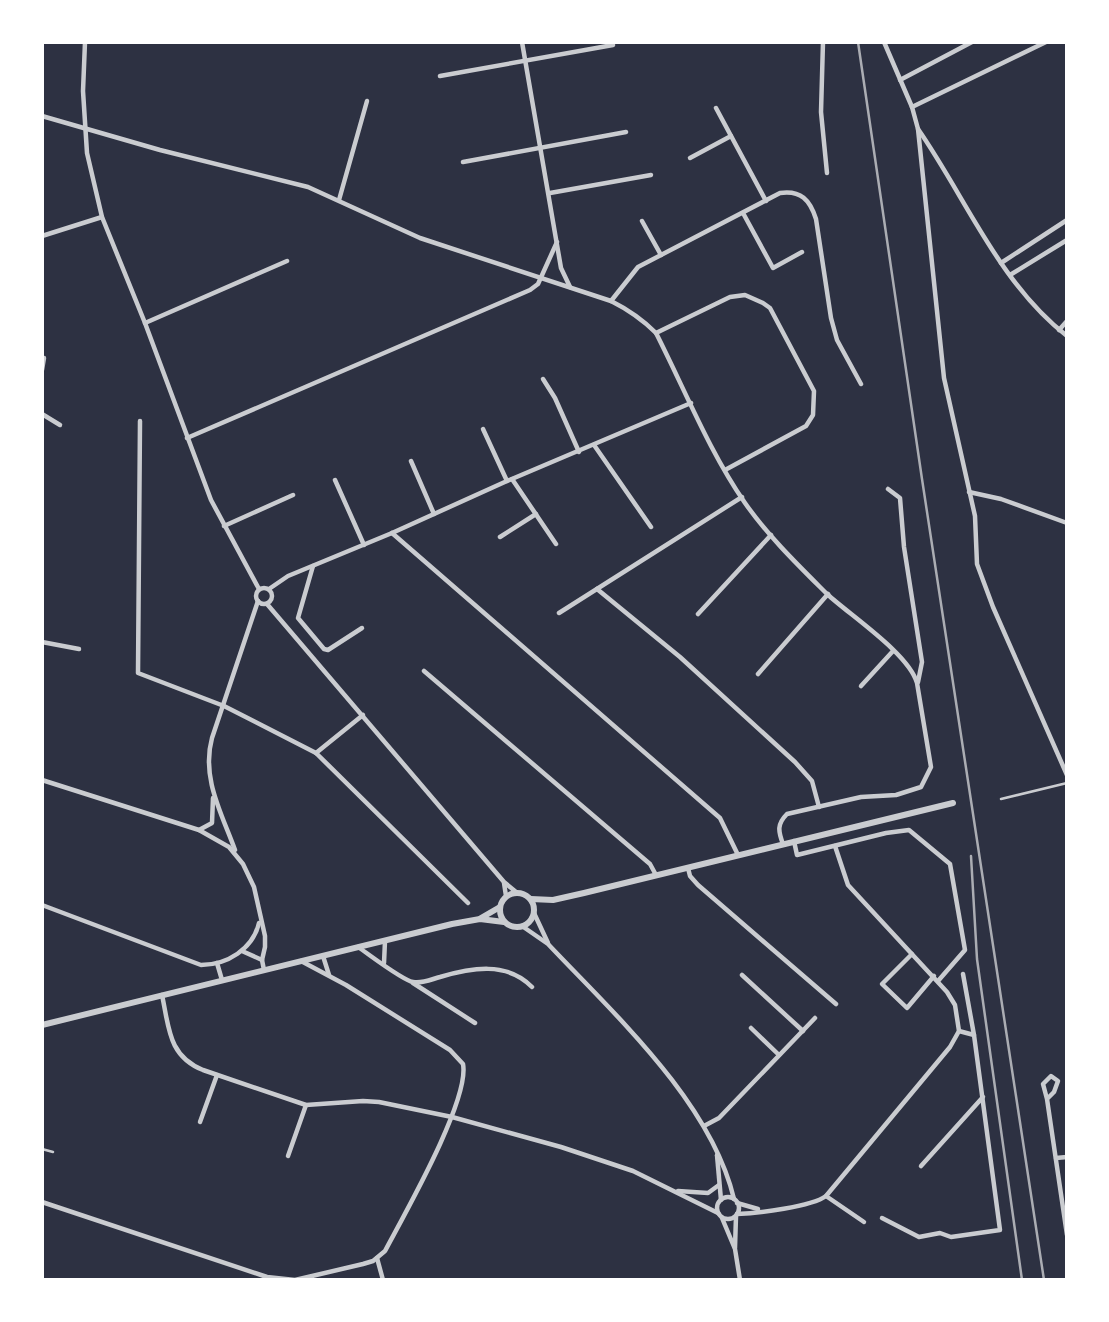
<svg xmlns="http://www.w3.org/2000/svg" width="1109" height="1322" viewBox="0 0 1109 1322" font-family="'Asap Condensed',sans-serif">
	<rect width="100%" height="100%" fill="#2d3142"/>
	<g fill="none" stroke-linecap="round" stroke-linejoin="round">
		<g stroke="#caccd0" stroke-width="2.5">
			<polyline points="1001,799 1067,783"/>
			<polyline points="42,1149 53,1152"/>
		</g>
		<g stroke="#caccd0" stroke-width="4.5">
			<polyline points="85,42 83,91 87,153 102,217 145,323 211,500 259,589"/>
			<polyline points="522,42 561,268 570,287"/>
			<polyline points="823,42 821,112 827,173"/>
			<path d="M884,42l28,65 6,22c48,69 81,154 149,207"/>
			<polyline points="440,76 613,45"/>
			<polyline points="900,80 972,42"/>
			<polyline points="912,107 1046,42"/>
			<polyline points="716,108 766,201"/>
			<path d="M42,116l118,34 148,37 112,51 191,63c18,9 31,18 45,32 29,57 53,118 89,170 23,33 54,63 82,91 24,22 82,60 90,89l14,84 -10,20 -25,8 -35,2 -74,17c-10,10 -9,17 -4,30"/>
			<polyline points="918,129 944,378 975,516 977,564 993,607 1067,775"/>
			<polyline points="690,158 731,136"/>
			<polyline points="463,162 626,132"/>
			<polyline points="550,193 651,175"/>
			<polyline points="339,200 367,101"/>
			<polyline points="743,213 773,268 802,252"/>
			<polyline points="642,221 661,255"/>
			<polyline points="42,236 102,217"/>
			<polyline points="1001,263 1067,220"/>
			<polyline points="1010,275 1067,240"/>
			<path d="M611,301l27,-34 142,-74c21,-3 30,7 36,26l15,99 6,22 24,44"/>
			<polyline points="145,323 287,261"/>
			<polyline points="1059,330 1067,321"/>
			<polyline points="656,333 730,297 745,295 763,303 770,308 814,391 813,415 806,426 725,470"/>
			<polyline points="42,370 44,358"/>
			<polyline points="543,379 555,398 579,452"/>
			<polyline points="42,414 60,425"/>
			<polyline points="140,421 138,673 224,706 316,753 468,903"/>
			<polyline points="483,429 507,481"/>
			<polyline points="187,438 530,290 538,284 557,242"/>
			<polyline points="594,445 651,527"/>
			<polyline points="411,461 434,514"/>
			<polyline points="512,479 556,544"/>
			<polyline points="335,480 364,545"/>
			<polyline points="888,489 900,498 904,547 922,662 918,682"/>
			<polyline points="969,492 1001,499 1067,523"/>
			<polyline points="224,526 293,495"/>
			<polyline points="392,533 720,818 738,855"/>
			<polyline points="500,537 536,514"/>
			<polyline points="313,566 298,618 324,649 328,650 362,628"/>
			<circle cx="264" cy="596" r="8"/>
			<polyline points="269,589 288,576 392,533 507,481 691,403"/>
			<polyline points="597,589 680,657 795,762 812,781 819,807"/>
			<polyline points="267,604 504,882 516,892"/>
			<polyline points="559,613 742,497"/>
			<polyline points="698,614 771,535"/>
			<polyline points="42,642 79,649"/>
			<polyline points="424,671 650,864 656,875"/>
			<polyline points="758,674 828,594"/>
			<polyline points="861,686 893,651"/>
			<polyline points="316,753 363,715"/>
			<polyline points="42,780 199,830 229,847 243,864 254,887 265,936 265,947 262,960 264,970"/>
			<polyline points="199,830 212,823 213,798"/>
			<polyline points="794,841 797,855 886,833 909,830 950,864 965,950 938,981"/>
			<path d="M235,850c-13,-36 -34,-72 -23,-112l46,-137"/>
			<polyline points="688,868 690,876 698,885 836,1004"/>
			<polyline points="504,883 506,896"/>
			<path d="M42,905l159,60c26,0 52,-16 58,-42"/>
			<polyline points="534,913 548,943"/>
			<path d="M522,926l26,18c67,71 163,158 186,255"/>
			<path d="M358,947c12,8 44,33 55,35 9,2 19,-3 27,-5 31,-9 67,-16 92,10"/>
			<polyline points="242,951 262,960"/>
			<polyline points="912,954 882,984 907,1008 934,976"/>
			<polyline points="323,956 329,975"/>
			<polyline points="217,963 222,980"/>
			<polyline points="384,963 385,941"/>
			<polyline points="963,974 974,1035"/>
			<polyline points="742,975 803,1031"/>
			<polyline points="413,983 475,1023"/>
			<path d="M162,995c7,32 6,61 41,75l103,35 57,-4 16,1 73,15 109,30 72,24 85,42"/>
			<polyline points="751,1028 779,1055"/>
			<polyline points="1047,1099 1054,1092 1058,1081 1051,1076 1043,1084 1047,1099 1067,1235"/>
			<polyline points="200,1122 217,1075"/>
			<polyline points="704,1126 719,1118 815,1018"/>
			<polyline points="717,1155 721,1200"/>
			<polyline points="288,1156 306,1105"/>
			<polyline points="1056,1158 1067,1157"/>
			<polyline points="921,1166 983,1097"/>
			<polyline points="678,1191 708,1193 719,1185"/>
			<polyline points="826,1196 864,1222"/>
			<circle cx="728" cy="1208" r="11"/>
			<path d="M42,1202l225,75 28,3 68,-16 10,-3 12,-10c19,-36 85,-151 78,-187l-13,-14 -104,-65 -45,-24"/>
			<polyline points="737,1203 758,1209"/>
			<path d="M737,1214c21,-1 74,-7 89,-18l124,-149 9,-16 -4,-26 -8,-13 -99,-107 -13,-39"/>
			<polyline points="722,1218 735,1249 740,1280"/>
			<polyline points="882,1218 919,1237 940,1233 951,1237 1000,1230 974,1035 959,1031"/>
			<polyline points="735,1248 736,1216"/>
			<polyline points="377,1258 383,1280"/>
		</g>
		<g stroke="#caccd0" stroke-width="6">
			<circle cx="517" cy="910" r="17"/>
			<polyline points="531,899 553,900 584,893 953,803"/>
			<polyline points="481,918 500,907"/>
			<polyline points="42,1025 452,924 480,919 504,922"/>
		</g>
		<g stroke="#abadb3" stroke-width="2.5">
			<polyline points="858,42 922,479 1044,1280"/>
			<polyline points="971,856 977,959 1022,1280"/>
		</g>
	</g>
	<rect width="1109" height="1322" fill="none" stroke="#ffffff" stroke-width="88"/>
</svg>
